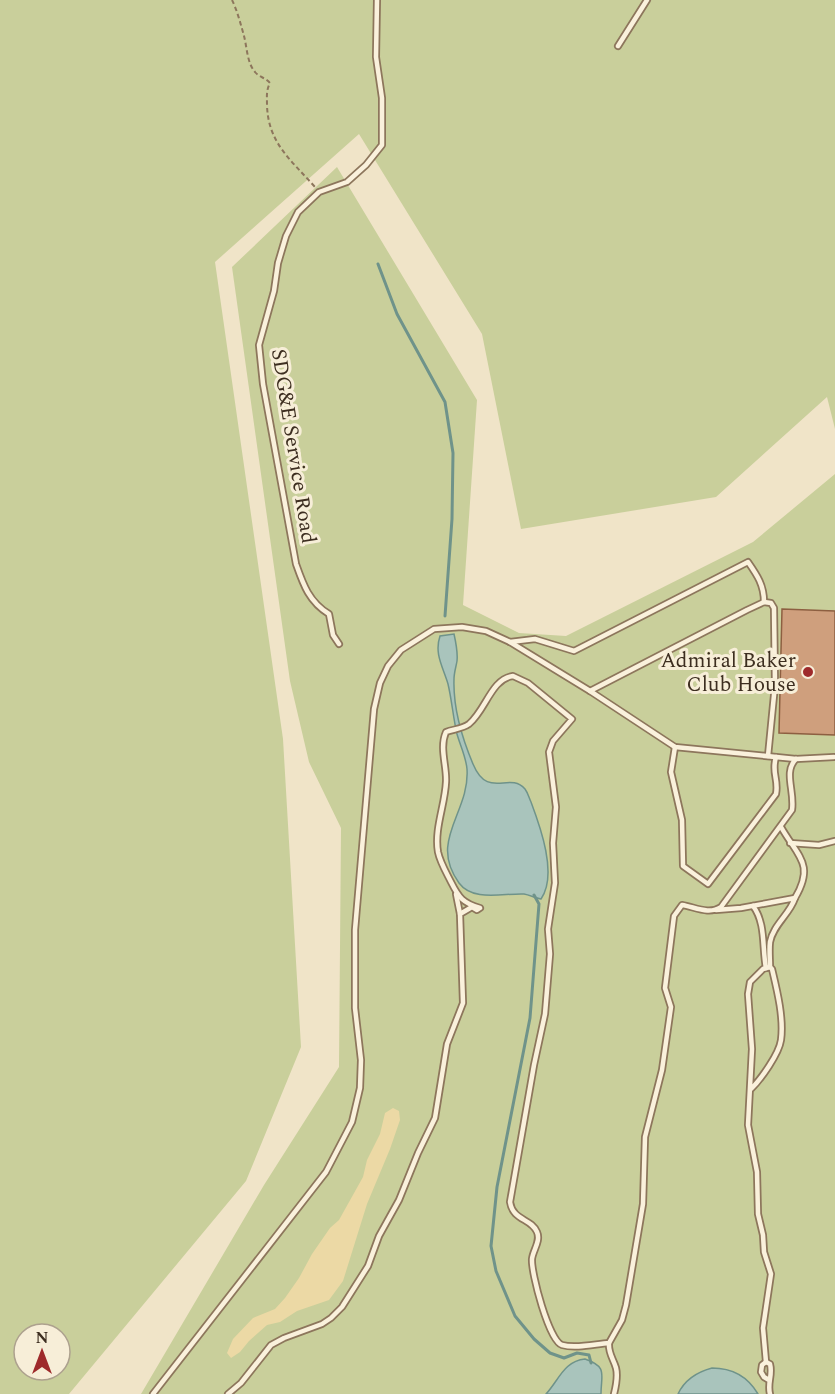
<svg xmlns="http://www.w3.org/2000/svg" width="835" height="1394" viewBox="0 0 835 1394" font-family="Spectral,serif">
	<rect width="100%" height="100%" fill="#f0e4c8"/>
	<g fill="#c9cf9b" fill-rule="evenodd">
		<path d="M0,0h835v429l-8,-32 -111,100 -195,32 -39,-195 -123,-200 -144,128 68,477 18,308 -55,134 -177,213h-69zM24,1334h36v36h-36z"/>
		<polygon points="337,167 477,400 463,605 519,633 566,636 753,542 835,474 835,1394 141,1394 264,1185 339,1067 341,828 309,762 290,681 232,267"/>
	</g>
	<polygon fill="#ecd9a5" points="393,1108 399,1111 400,1120 390,1149 367,1204 343,1281 329,1300 297,1311 280,1322 267,1325 249,1341 240,1352 231,1358 227,1353 233,1339 253,1318 275,1309 285,1298 299,1278 312,1254 330,1228 339,1220 363,1177 367,1160 380,1134 385,1113"/>
	<g fill="#a9c4bc" stroke="#6f938a" stroke-width="1.5">
		<path d="M454,634c2,9 4,18 3,27 -1,6 -3,12 -3,18 -1,28 8,59 19,85 15,36 36,7 52,25 3,4 4,9 6,13 9,24 27,73 10,97 -6,-1 -11,-4 -17,-5 -21,-1 -51,8 -65,-11 -31,-43 11,-70 8,-114 -1,-12 -7,-24 -10,-35 -4,-17 -5,-33 -9,-50 -5,-17 -14,-30 -8,-48z"/>
		<path d="M585,1359c23,8 16,15 16,35h-55c13,-14 18,-33 39,-35z"/>
		<path d="M712,1368c21,0 36,9 46,26h-80c7,-15 19,-22 34,-26z"/>
	</g>
	<g fill="none" stroke-linecap="round" stroke-linejoin="round">
		<g stroke="#6f938a" stroke-width="3">
			<polyline points="378,264 397,314 445,402 453,453 452,519 445,616"/>
			<polyline points="534,895 539,904 530,1018 497,1187 491,1246 496,1271 515,1316 534,1339 550,1353 564,1358 577,1353 589,1355 591,1363"/>
		</g>
	</g>
	<polygon fill="#cf9f7d" stroke="#8d5f41" stroke-width="1.5" points="782,609 835,611 835,735 779,733"/>
	<g fill="none" stroke-linecap="round" stroke-linejoin="round">
		<g stroke="#8d765c" stroke-width="8">
			<g id="lane">
				<polyline points="618,46 647,0"/>
				<path d="M510,642l25,-3 39,12 174,-89c9,13 16,23 16,40"/>
				<path d="M339,644l-6,-9 -4,-21c-20,-12 -26,-30 -33,-50l-33,-180 -4,-39 15,-54 4,-28 8,-27 12,-24 21,-20 28,-10 19,-17 16,-20v-47l-6,-41 1,-57"/>
				<polyline points="590,691 747,610 764,602 771,603 774,608 775,685 768,756"/>
				<path d="M675,747l-4,25 11,48 1,46 25,18 68,-90c3,-15 -5,-21 0,-37"/>
				<path d="M781,827c17,30 34,37 14,71"/>
				<polyline points="790,843 819,845 835,841"/>
				<polyline points="456,894 460,914"/>
				<path d="M753,906c13,17 9,42 13,62"/>
				<path d="M716,910l25,-2 54,-10c-5,16 -22,27 -25,44 -1,8 0,17 0,25"/>
				<path d="M751,1089c10,-10 28,-35 30,-49 3,-22 -4,-50 -9,-71l-2,-2 -7,2 -13,13 -2,12 4,55 -4,76 9,47 1,42 5,21 1,17 7,22 -8,54 3,34"/>
				<path d="M609,1343c-1,10 4,15 7,25 2,8 0,18 -2,26"/>
				<path d="M769,1380l-5,-3 -3,-5 1,-7 4,-3 4,2c3,11 -3,19 0,30"/>
				<polyline points="153,1394 326,1172 352,1122 360,1088 361,1060 355,1008 355,930 374,709 380,683 388,666 401,650 434,629 462,627 486,631 510,642 590,691 675,747 796,759 834,757"/>
				<path d="M228,1394l13,-11 30,-38 13,-7 38,-14 9,-6 11,-11 26,-41 11,-30 20,-36 19,-47 17,-35 12,-74 16,-41 -3,-89 12,-7 5,3 3,-2c-17,-5 -21,-10 -29,-26 -5,-10 -11,-20 -13,-30 -4,-23 7,-47 8,-70 1,-16 -7,-34 0,-50 8,-3 16,-3 23,-8 17,-14 22,-45 44,-48l15,7 44,36 -19,22 -4,11 7,55 -3,36 2,40 -7,46 2,25 -5,60 -11,51 -24,137c3,19 21,16 27,30 4,9 -4,18 -5,27 -1,14 17,82 30,86 14,4 33,-1 47,-2l13,-23 4,-15 17,-101 2,-67 17,-67 9,-63 -6,-19 9,-72 8,-11c13,2 27,10 39,2l71,-97c3,-19 -9,-38 4,-51"/>
			</g>
		</g>
		<path stroke="#8d765c" stroke-width="2" stroke-dasharray="4.5 3" stroke-linecap="butt" d="M232,0c5,10 9,25 12,36 3,11 3,27 11,36 4,5 11,6 15,11 -4,8 -3,13 -3,22 1,38 24,55 48,82"/>
		<use href="#lane" stroke="#faf1dc" stroke-width="4.5"/>
	</g>
	<circle fill="#9e2a2b" stroke="#f7eed8" stroke-width="2" cx="808" cy="672" r="6"/>
	<g text-anchor="middle" stroke-width="6" stroke-linejoin="round" paint-order="stroke">
		<g font-size="21" fill="#3d2e20" stroke="#f7eed8">
			<text transform="translate(294 446) rotate(81)" y="7">SDG&amp;E Service Road</text>
		</g>
		<g font-size="21" fill="#3d2e20" stroke="#f7eed8" text-anchor="end">
			<text x="796" y="667">Admiral Baker<tspan x="796" dy="24">Club House</tspan></text>
		</g>
	</g>
	<g transform="translate(42 1352)"><circle r="28" fill="#f7eed8" stroke="#ada18e" stroke-width="1.5"/>
	<path d="M0-4.5L10 22L0 15L-10 22Z" fill="#9e2a2b"/>
	<text y="-9" font-size="16" font-weight="bold" text-anchor="middle" fill="#3d2e20">N</text>
	</g>
</svg>
